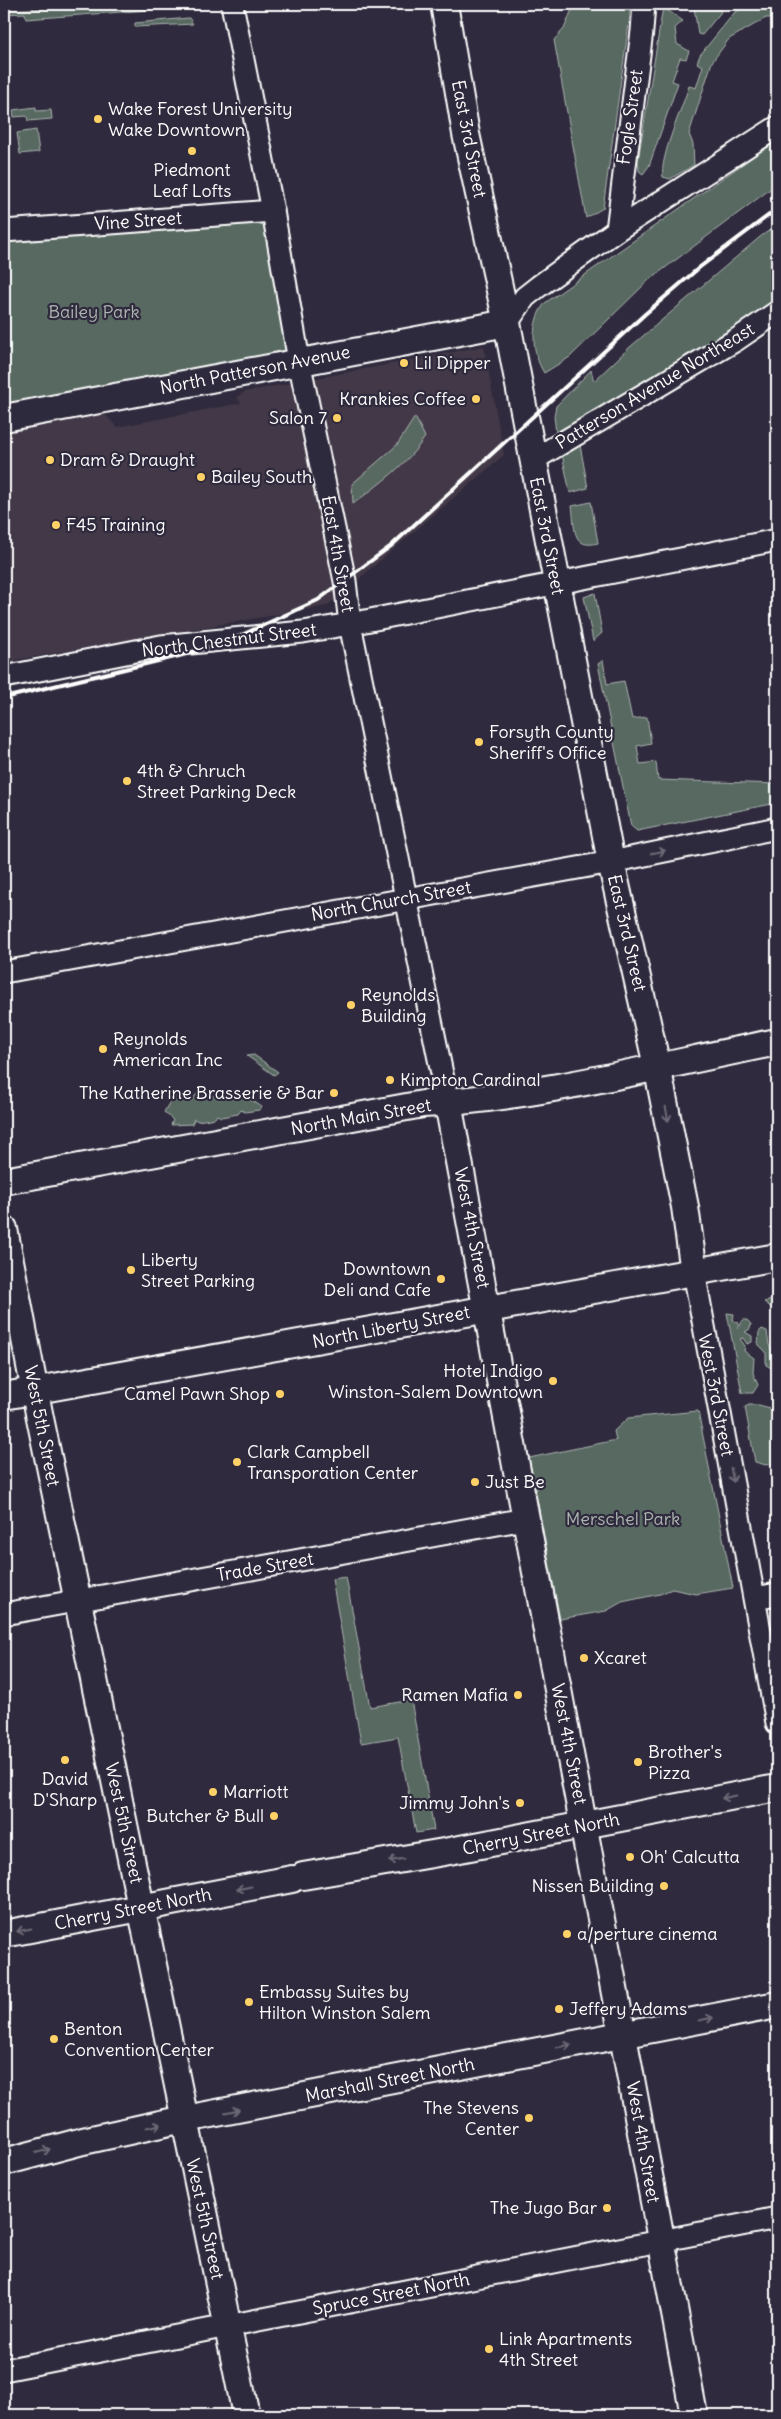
<svg xmlns="http://www.w3.org/2000/svg" width="781" height="2419" viewBox="0 0 781 2419" font-family="Delius,sans-serif">
	<rect width="100%" height="100%" fill="#2f2a3d"/>
	<filter id="ink" filterUnits="userSpaceOnUse"><feTurbulence type="fractalNoise" baseFrequency=".02" numOctaves="2"/><feDisplacementMap in="SourceGraphic" scale="10" xChannelSelector="R" yChannelSelector="G"/><feConvolveMatrix kernelMatrix="1 2 1 2 8 2 1 2 1" color-interpolation-filters="sRGB"/></filter>
	<g filter="url(#ink)">
		<polygon fill="#423847" points="484,346 504,455 327,606 4,662 4,430 102,411 117,427 241,403 237,397 244,392"/>
		<g fill="#586962" stroke="#acb4b0">
			<polygon points="149,4 149,10 26,19 25,13 4,14 4,10"/>
			<polygon points="165,4 204,4 205,7 165,8"/>
			<polygon points="697,5 719,8 721,12 702,35 698,34 694,7"/>
			<polygon points="621,6 630,7 630,16 603,208 586,218 554,40 564,29 573,7"/>
			<polygon points="663,7 683,21 675,28 677,44 689,51 686,59 680,58 672,81 678,83 649,166 643,174 639,171 638,161"/>
			<path d="M777,7v11h-11l-37,21 -17,23 -23,72 4,10 1,21 -24,14 -7,-2c-4,-18 20,-71 26,-91l7,2 7,-22 -6,-3 3,-8 35,-43 9,-4z"/>
			<polygon points="189,18 193,24 135,27 135,23"/>
			<polygon points="36,107 36,111 51,110 52,119 28,121 27,116 14,117 13,110"/>
			<polygon points="36,130 39,152 20,154 17,133"/>
			<path d="M777,140v44l-128,96 -79,77 -26,16c-13,-21 -14,-51 1,-70z"/>
			<polygon points="273,211 299,361 4,418 4,231"/>
			<polygon points="777,225 777,300 732,333 556,433 554,416 556,406 591,370 594,381 630,347 760,237"/>
			<path d="M415,417l10,20c-18,28 -46,47 -72,67l-1,-20 45,-39z"/>
			<polygon points="580,445 588,488 570,493 562,454"/>
			<path d="M591,502l7,41c-27,7 -23,-17 -26,-37z"/>
			<polygon points="595,593 602,633 593,641 584,597"/>
			<polygon points="603,660 607,684 624,681 632,719 647,717 651,743 637,746 640,764 656,762 658,780 777,784 777,803 637,831 631,826 598,664"/>
			<polygon points="254,1055 278,1072 274,1075 247,1056"/>
			<polygon points="236,1090 262,1107 259,1110 245,1112 241,1110 238,1114 221,1117 217,1115 215,1118 198,1121 194,1119 192,1124 171,1125 173,1120 164,1112 173,1096 181,1095 191,1101 197,1094 206,1092 219,1099 224,1092"/>
			<polygon points="777,1299 777,1312 764,1302"/>
			<polygon points="727,1313 734,1314 733,1320 738,1323 738,1329 743,1320 747,1320 751,1324 750,1329 745,1332 752,1336 752,1342 747,1344 743,1338 740,1339 745,1346 744,1351 754,1358 753,1373 758,1385 753,1393 742,1393"/>
			<polygon points="762,1329 767,1331 769,1345 777,1359 777,1381 773,1369 766,1365 766,1352 758,1344 759,1332"/>
			<polygon points="749,1405 759,1405 777,1410 777,1463 766,1465 755,1462 745,1407"/>
			<polygon points="698,1411 733,1588 696,1594 672,1589 660,1594 622,1602 606,1611 560,1619 529,1458 616,1440 614,1431 628,1418"/>
			<polygon points="346,1577 370,1707 411,1700 434,1830 416,1833 398,1737 361,1743 332,1579"/>
		</g>
		<g fill="none" stroke-linecap="round" stroke-linejoin="round">
			<g stroke="#fff" stroke-width="25">
				<g id="minor">
					<polyline points="232,4 273,211 299,361 345,581 350,624 448,1103"/>
					<polyline points="617,230 642,31 644,4"/>
					<polyline points="4,231 273,211"/>
					<polyline points="507,323 525,297 539,286 617,230 777,127"/>
					<polyline points="533,460 736,340 777,312"/>
					<polyline points="4,677 161,646 303,632 350,624 777,540"/>
					<polyline points="4,972 611,862 777,828"/>
					<polyline points="694,1272 777,1723"/>
					<polyline points="755,1598 777,1594"/>
					<polyline points="4,1614 525,1519"/>
					<polyline points="4,2370 777,2218"/>
				</g>
			</g>
			<g stroke="#fff" stroke-width="30">
				<g id="major">
					<polyline points="444,4 466,134 507,323 611,862 657,1066 685,1207 694,1272"/>
					<polyline points="4,418 507,323"/>
					<polyline points="448,1103 694,2415"/>
					<path d="M4,1181l419,-77c119,-7 237,-39 354,-62"/>
					<polyline points="4,1229 39,1413 246,2415"/>
					<polyline points="4,1396 777,1257"/>
					<polyline points="303,1876 444,1852 777,1788"/>
					<polyline points="4,1934 292,1879"/>
					<polyline points="4,2162 83,2141 165,2123 777,2005"/>
				</g>
			</g>
			<use href="#minor" stroke="#2f2a3d" stroke-width="21"/>
			<use href="#major" stroke="#2f2a3d" stroke-width="26"/>
			<polyline stroke="#fff" stroke-width="4" points="4,698 179,656 229,641 318,600 391,546 645,314 700,267 777,209"/>
		</g>
		<defs><path id="oneway-shaft" d="M-6 0H5M1.5-3L5.5 0L1.5 3" fill="none" stroke-width="1.6" stroke-linecap="round" stroke-linejoin="round" transform="scale(1.25)"/></defs>
		<g stroke="#6d6a77">
			<use href="#oneway-shaft" transform="translate(658 852) rotate(-11)"/>
			<use href="#oneway-shaft" transform="translate(667 1114) rotate(79)"/>
			<use href="#oneway-shaft" transform="translate(732 1475) rotate(79)"/>
			<use href="#oneway-shaft" transform="translate(729 1797) rotate(169)"/>
			<use href="#oneway-shaft" transform="translate(396 1860) rotate(171)"/>
			<use href="#oneway-shaft" transform="translate(244 1888) rotate(169)"/>
			<use href="#oneway-shaft" transform="translate(24 1930) rotate(169)"/>
			<use href="#oneway-shaft" transform="translate(706 2019) rotate(-11)"/>
			<use href="#oneway-shaft" transform="translate(564 2046) rotate(-11)"/>
			<use href="#oneway-shaft" transform="translate(232 2111) rotate(-11)"/>
			<use href="#oneway-shaft" transform="translate(154 2126) rotate(-12)"/>
			<use href="#oneway-shaft" transform="translate(43 2151) rotate(-15)"/>
		</g>
	</g>
	<g fill="#ffd166" stroke="#2f2a3d" stroke-width="2">
		<circle cx="98" cy="119" r="5"/>
		<circle cx="192" cy="151" r="5"/>
		<circle cx="404" cy="363" r="5"/>
		<circle cx="476" cy="399" r="5"/>
		<circle cx="337" cy="418" r="5"/>
		<circle cx="50" cy="460" r="5"/>
		<circle cx="201" cy="477" r="5"/>
		<circle cx="56" cy="525" r="5"/>
		<circle cx="479" cy="742" r="5"/>
		<circle cx="127" cy="781" r="5"/>
		<circle cx="351" cy="1005" r="5"/>
		<circle cx="103" cy="1049" r="5"/>
		<circle cx="390" cy="1080" r="5"/>
		<circle cx="334" cy="1093" r="5"/>
		<circle cx="131" cy="1270" r="5"/>
		<circle cx="441" cy="1279" r="5"/>
		<circle cx="553" cy="1381" r="5"/>
		<circle cx="280" cy="1394" r="5"/>
		<circle cx="237" cy="1462" r="5"/>
		<circle cx="475" cy="1482" r="5"/>
		<circle cx="584" cy="1658" r="5"/>
		<circle cx="518" cy="1695" r="5"/>
		<circle cx="65" cy="1760" r="5"/>
		<circle cx="638" cy="1762" r="5"/>
		<circle cx="213" cy="1792" r="5"/>
		<circle cx="520" cy="1803" r="5"/>
		<circle cx="274" cy="1816" r="5"/>
		<circle cx="630" cy="1857" r="5"/>
		<circle cx="664" cy="1886" r="5"/>
		<circle cx="567" cy="1934" r="5"/>
		<circle cx="249" cy="2002" r="5"/>
		<circle cx="559" cy="2009" r="5"/>
		<circle cx="54" cy="2039" r="5"/>
		<circle cx="529" cy="2118" r="5"/>
		<circle cx="607" cy="2208" r="5"/>
		<circle cx="489" cy="2349" r="5"/>
	</g>
	<g text-anchor="middle" stroke-width="4.5" stroke-linejoin="round" paint-order="stroke">
		<g font-size="18" fill="#fff" stroke="#2f2a3d" text-anchor="start">
			<text x="108" y="115">Wake Forest University<tspan x="108" dy="21">Wake Downtown</tspan></text>
			<text x="192" y="176" text-anchor="middle">Piedmont<tspan x="192" dy="21">Leaf Lofts</tspan></text>
			<text x="414" y="369">Lil Dipper</text>
			<text x="466" y="405" text-anchor="end">Krankies Coffee</text>
			<text x="327" y="424" text-anchor="end">Salon 7</text>
			<text x="60" y="466">Dram &amp; Draught</text>
			<text x="211" y="483">Bailey South</text>
			<text x="66" y="531">F45 Training</text>
			<text x="489" y="738">Forsyth County<tspan x="489" dy="21">Sheriff's Office</tspan></text>
			<text x="137" y="777">4th &amp; Chruch<tspan x="137" dy="21">Street Parking Deck</tspan></text>
			<text x="361" y="1001">Reynolds<tspan x="361" dy="21">Building</tspan></text>
			<text x="113" y="1045">Reynolds<tspan x="113" dy="21">American Inc</tspan></text>
			<text x="400" y="1086">Kimpton Cardinal</text>
			<text x="324" y="1099" text-anchor="end">The Katherine Brasserie &amp; Bar</text>
			<text x="141" y="1266">Liberty<tspan x="141" dy="21">Street Parking</tspan></text>
			<text x="431" y="1275" text-anchor="end">Downtown<tspan x="431" dy="21">Deli and Cafe</tspan></text>
			<text x="543" y="1377" text-anchor="end">Hotel Indigo<tspan x="543" dy="21">Winston-Salem Downtown</tspan></text>
			<text x="270" y="1400" text-anchor="end">Camel Pawn Shop</text>
			<text x="247" y="1458">Clark Campbell<tspan x="247" dy="21">Transporation Center</tspan></text>
			<text x="485" y="1488">Just Be</text>
			<text x="594" y="1664">Xcaret</text>
			<text x="508" y="1701" text-anchor="end">Ramen Mafia</text>
			<text x="648" y="1758">Brother's<tspan x="648" dy="21">Pizza</tspan></text>
			<text x="65" y="1785" text-anchor="middle">David<tspan x="65" dy="21">D'Sharp</tspan></text>
			<text x="223" y="1798">Marriott</text>
			<text x="510" y="1809" text-anchor="end">Jimmy John's</text>
			<text x="264" y="1822" text-anchor="end">Butcher &amp; Bull</text>
			<text x="640" y="1863">Oh' Calcutta</text>
			<text x="654" y="1892" text-anchor="end">Nissen Building</text>
			<text x="577" y="1940">a/perture cinema</text>
			<text x="259" y="1998">Embassy Suites by<tspan x="259" dy="21">Hilton Winston Salem</tspan></text>
			<text x="569" y="2015">Jeffery Adams</text>
			<text x="64" y="2035">Benton<tspan x="64" dy="21">Convention Center</tspan></text>
			<text x="519" y="2114" text-anchor="end">The Stevens<tspan x="519" dy="21">Center</tspan></text>
			<text x="597" y="2214" text-anchor="end">The Jugo Bar</text>
			<text x="499" y="2345">Link Apartments<tspan x="499" dy="21">4th Street</tspan></text>
		</g>
		<g font-size="18" fill="#fff" stroke="#2f2a3d">
			<text transform="translate(630 117) rotate(-82)" y="6">Fogle Street</text>
			<text transform="translate(469 139) rotate(79)" y="6">East 3rd Street</text>
			<text transform="translate(138 221) rotate(-4)" y="6">Vine Street</text>
			<text transform="translate(255 370) rotate(-11)" y="6">North Patterson Avenue</text>
			<text transform="translate(655 386) rotate(-31)" y="6">Patterson Avenue Northeast</text>
			<text transform="translate(547 536) rotate(79)" y="6">East 3rd Street</text>
			<text transform="translate(338 554) rotate(80)" y="6">East 4th Street</text>
			<text transform="translate(229 640) rotate(-7)" y="6">North Chestnut Street</text>
			<text transform="translate(391 901) rotate(-10)" y="6">North Church Street</text>
			<text transform="translate(627 933) rotate(77)" y="6">East 3rd Street</text>
			<text transform="translate(361 1117) rotate(-10)" y="6">North Main Street</text>
			<text transform="translate(472 1228) rotate(79)" y="6">West 4th Street</text>
			<text transform="translate(391 1327) rotate(-11)" y="6">North Liberty Street</text>
			<text transform="translate(716 1395) rotate(79)" y="6">West 3rd Street</text>
			<text transform="translate(42 1426) rotate(79)" y="6">West 5th Street</text>
			<text transform="translate(265 1567) rotate(-10)" y="6">Trade Street</text>
			<text transform="translate(569 1744) rotate(79)" y="6">West 4th Street</text>
			<text transform="translate(124 1823) rotate(78)" y="6">West 5th Street</text>
			<text transform="translate(541 1834) rotate(-11)" y="6">Cherry Street North</text>
			<text transform="translate(133 1909) rotate(-11)" y="6">Cherry Street North</text>
			<text transform="translate(390 2080) rotate(-11)" y="6">Marshall Street North</text>
			<text transform="translate(643 2142) rotate(80)" y="6">West 4th Street</text>
			<text transform="translate(205 2219) rotate(78)" y="6">West 5th Street</text>
			<text transform="translate(391 2294) rotate(-11)" y="6">Spruce Street North</text>
		</g>
		<g font-size="18" fill="#acb4b0" stroke="#2f2a3d">
			<text x="94" y="318">Bailey Park</text>
			<text x="623" y="1525">Merschel Park</text>
		</g>
	</g>
	<rect width="781" height="2419" fill="none" stroke="#2f2a3d" stroke-width="20"/>
	<rect x="10" y="10" width="761" height="2399" fill="none" stroke="#fff" stroke-width="2" filter="url(#ink)"/>
</svg>
